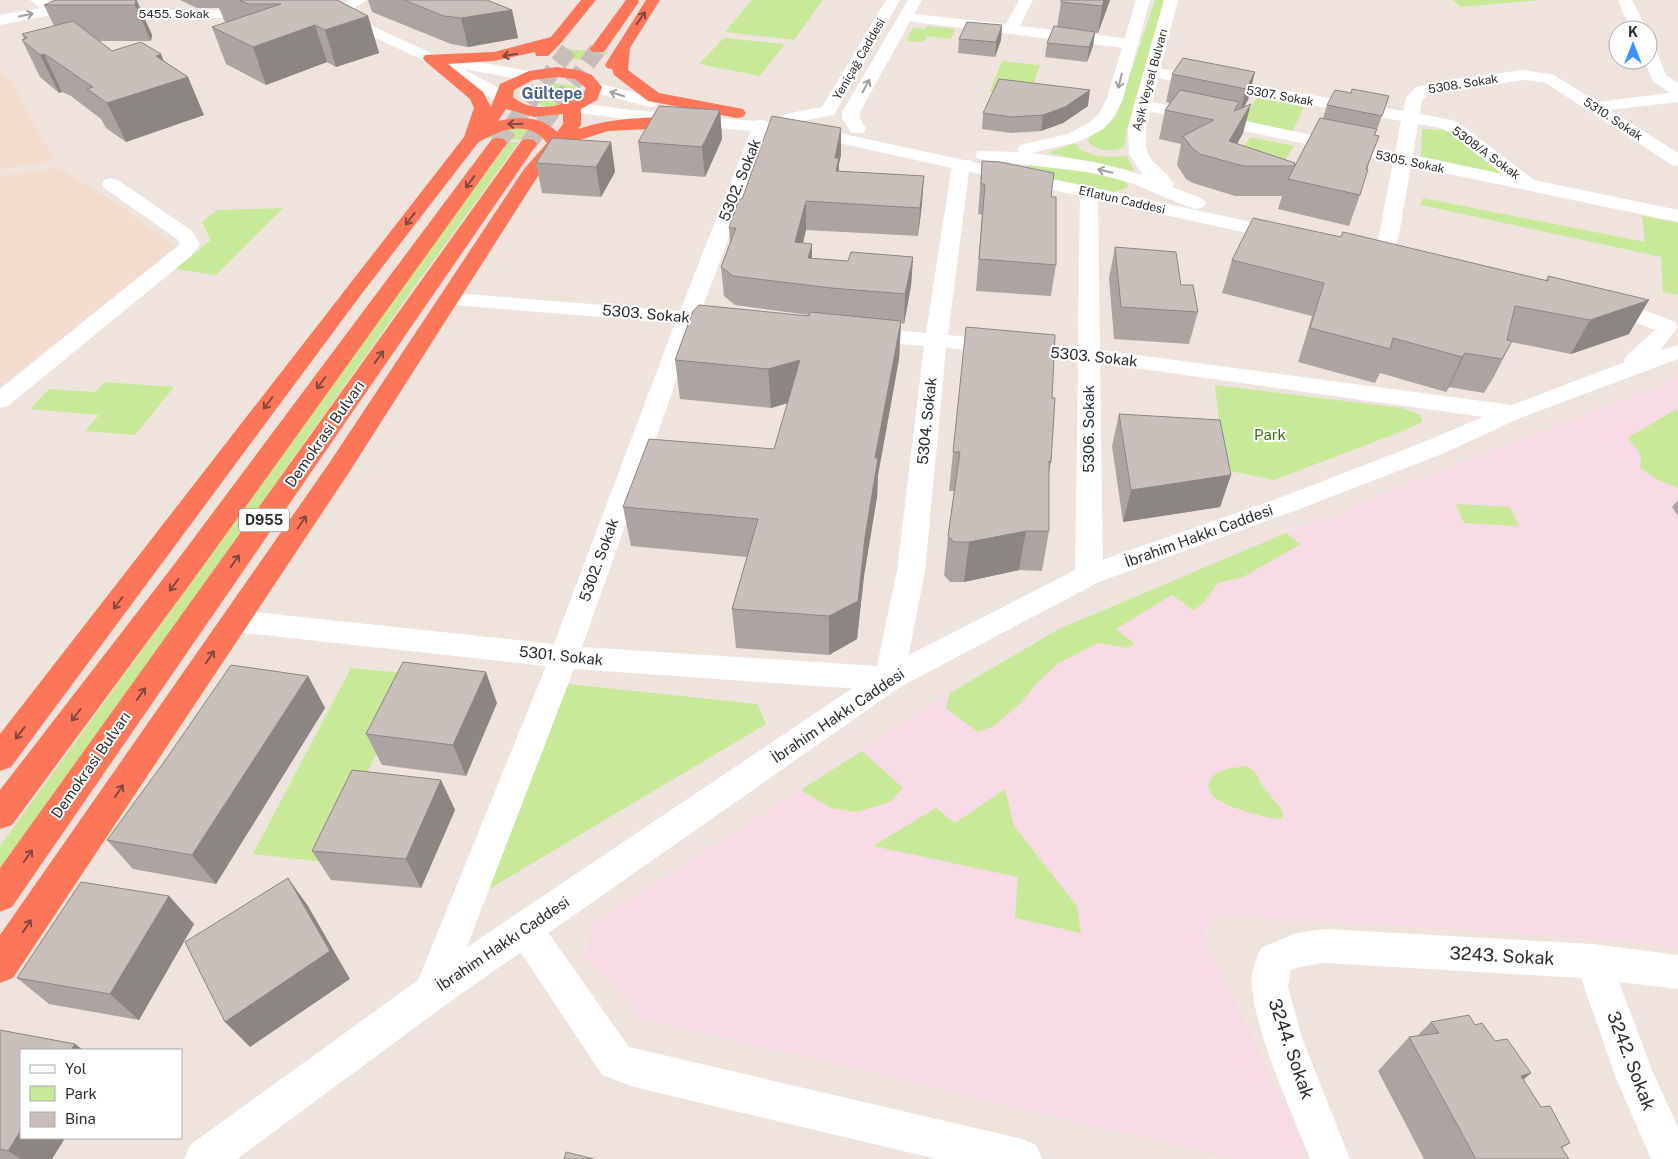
<svg xmlns="http://www.w3.org/2000/svg" width="1678" height="1159" viewBox="0 0 1678 1159" font-family="'Public Sans',sans-serif">
	<rect width="100%" height="100%" fill="#efe3de"/>
	<g fill="#f2dccd">
		<polygon points="0,73 12,81 54,161 3,169 0,172"/>
		<polygon points="58,168 113,201 177,247 0,386 0,176"/>
	</g>
	<polygon fill="#f6dbe4" points="1678,378 1678,948 1611,940 1222,915 1203,932 1305,1149 1300,1159 1234,1159 642,1018 585,957 593,924 950,693 1059,629 1295,529 1344,512 1390,491"/>
	<g fill="#c8e997">
		<polygon points="752,0 823,0 794,40 725,32"/>
		<path d="M1155,0h9l-37,129 -3,18c-12,6 -25,4 -35,-4l-1,-4 28,-23z"/>
		<polygon points="1452,0 1541,0 1461,7"/>
		<polygon points="927,26 955,29 951,39 927,36 923,42 906,41 913,28 926,29"/>
		<polygon points="724,38 785,44 760,76 699,64"/>
		<path d="M563,49l46,3c-10,11 -29,8 -43,6z"/>
		<polygon points="1002,61 1040,65 1029,96 990,91"/>
		<path d="M553,83l22,3 5,7c-8,15 -42,18 -53,4l4,-7z"/>
		<polygon points="1257,98 1304,107 1292,132 1242,122"/>
		<polygon points="518,127 533,131 540,136 539,141 485,138 490,134"/>
		<polygon points="1422,129 1446,130 1503,175 1421,157"/>
		<polygon points="1251,137 1294,146 1273,179 1227,167"/>
		<polygon points="509,142 519,142 415,286 0,873 0,846 232,526 441,233"/>
		<path d="M1075,143c11,16 34,14 52,13l7,15 -86,-18z"/>
		<polygon points="1038,162 1126,181 1128,187 1115,192 1030,174 1027,168 1029,165"/>
		<polygon points="1423,198 1645,242 1642,216 1678,223 1678,295 1663,292 1661,257 1421,205"/>
		<polygon points="283,208 216,275 175,269 211,240 202,222 217,210"/>
		<polygon points="105,382 174,387 135,435 85,431 99,415 30,409 49,389 95,392"/>
		<polygon points="1215,385 1402,408 1421,415 1422,422 1403,431 1274,480 1225,470"/>
		<polygon points="1676,409 1678,412 1678,488 1660,481 1640,468 1641,455 1628,438"/>
		<polygon points="1456,504 1510,507 1519,526 1464,523"/>
		<polygon points="1286,533 1301,544 1243,577 1218,583 1205,601 1194,611 1172,595 1116,629 1135,644 1127,648 1098,643 1059,663 1037,683 1021,703 994,726 978,732 946,708 950,693 1059,629"/>
		<polygon points="351,668 414,674 325,862 253,854"/>
		<polygon points="568,684 757,704 766,724 489,889"/>
		<polygon points="862,751 903,788 890,802 856,812 831,808 801,790"/>
		<path d="M1246,766l9,6 7,13 20,25 1,8c-9,4 -62,-13 -69,-21 -2,-2 -4,-7 -6,-10 4,-19 21,-18 38,-21z"/>
		<polygon points="1005,789 1014,826 1077,906 1081,933 1015,918 1018,877 873,846 936,808 955,823"/>
	</g>
	<g fill="none" stroke-linecap="round" stroke-linejoin="round">
		<g stroke="#c8bfbb" stroke-width="17" stroke-dasharray="17 8" stroke-linecap="butt">
			<polyline points="498,143 570,48"/>
			<polyline points="528,144 598,49"/>
		</g>
		<g fill="#fff" fill-rule="evenodd">
			<polygon points="30,0 47,0 62,9 72,10 259,10 266,14 259,18 72,18 51,15 0,25 0,15 40,8"/>
			<polygon points="349,0 367,0 348,12 338,12 336,9"/>
			<polygon points="1019,0 1033,0 1020,26 1132,39 1140,44 1132,49 905,21 898,17 905,13 1006,24"/>
			<polygon points="1618,0 1632,0 1647,30 1631,30"/>
			<path d="M1648,45l8,5 10,25 12,8v19l-68,8 68,43v13l-6,-1 -128,-83 -21,-2 -95,15 -6,5 -2,14 32,6 10,5 72,55 144,30v12l-267,-56 -13,74 -8,13 -7,2 -7,-2 -3,-4 5,-9 15,-78 -250,-52 -6,-1 -2,-4 2,-4 6,-1 252,52 6,-31 -249,-44 -8,-5 8,-5 251,44 3,-13 10,-11 26,-6 81,-11 31,5 43,27 73,-9 -17,-12 -9,-21h4zM1418,124l23,4 9,5 53,41 -90,-19z"/>
			<polygon points="760,120 766,121 769,125 768,133 701,312 736,316 739,321 736,326 728,328 696,325 582,647 877,666 897,571 924,346 862,341 854,339 851,334 854,329 862,327 926,333 951,171 959,160 971,160 974,164 969,171 948,335 1078,347 1080,192 1082,188 1096,188 1098,192 1100,350 1512,405 1520,408 1524,413 1520,418 1512,421 1100,363 1103,575 1099,582 1089,585 1079,582 1075,575 1078,361 946,348 925,571 904,679 900,687 889,691 574,669 449,993 444,1006 431,1011 418,1006 413,993 546,666 235,632 225,629 221,621 225,613 235,610 554,644 675,323 465,306 457,305 454,300 457,295 465,294 680,311 750,133 754,121"/>
			<polygon points="111,178 118,180 192,231 200,244 190,257 8,406 0,408 0,389 180,244 177,239 104,188 102,184 104,180"/>
			<polygon points="526,913 538,918 629,1047 1022,1139 1036,1145 1042,1159 937,1159 634,1087 602,1075 514,942 508,930 514,918"/>
			<path d="M1325,929l268,15 85,11v34l-59,-7 33,88 26,57v32h-27l-35,-81 -35,-100 -256,-15 -26,4 -8,3 -3,17 14,51 48,121h-40c-20,-52 -51,-116 -58,-170 -2,-13 4,-30 9,-41l35,-15z"/>
		</g>
		<g fill="#fff" fill-rule="evenodd">
			<polygon points="886,0 900,0 834,115 791,123 785,122 782,118 785,114 822,107"/>
			<polygon points="908,0 922,0 860,112 860,118 866,129 863,133 851,133 842,118 842,112"/>
			<path d="M1136,0h14l-28,102 -11,19 -8,8 -22,12 -49,12 63,9 48,13 -14,-21 -1,-27 36,-127h14l-32,127c-3,40 11,31 28,57l-2,3 31,12 3,4 -3,4 -7,2 -15,-5 -47,-20 -39,-11 -117,-14 -3,-4 3,-4 41,1 -2,-3 3,-4 48,-11 22,-12 9,-8 8,-16z"/>
			<polygon points="357,19 446,60 452,57 529,71 537,76 529,81 463,69 510,94 512,98 510,102 498,102 425,61 352,27 349,24"/>
			<polygon points="594,82 656,98 658,102 656,106 650,107 588,91 586,87 588,83"/>
			<polygon points="572,102 631,110 807,126 1283,229 1290,231 1293,235 1290,239 1283,241 807,136 631,120 566,111 564,107 566,103"/>
			<polygon points="1603,300 1636,307 1675,322 1678,327 1660,350 1678,345 1678,359 1520,418 1442,454 1297,510 1099,582 900,687 444,1006 237,1159 184,1159 190,1145 418,980 878,671 1079,568 1279,498 1424,442 1504,408 1625,362 1624,360 1627,355 1655,330 1621,317 1595,311 1592,306 1595,301"/>
		</g>
		<g fill="#ff7659" fill-rule="evenodd">
			<path d="M581,0h15l-35,43 -13,13h-12l-1,-4 -41,9 -46,3 35,28 8,15 9,-23 29,-13 28,-4 21,3 14,5 10,12 -5,13 -16,9v16l-3,4c36,-12 72,-12 110,-12l6,1 3,4 -3,4 -6,1 -80,4 -44,14 -26,31 -190,298 -335,504 -13,5v-48l330,-473 194,-293 23,-26c-15,-19 -36,-17 -56,-7 -5,2 -10,4 -14,8l-117,152 -349,471 -11,4v-37l464,-597 10,-29 -4,-9 -45,-38 -2,-3 2,-3 69,-3 57,-15zM557,77l18,2 11,9 -3,6c-19,13 -51,20 -70,3l1,-7 19,-10zM506,109l28,8 29,-3v10l-6,8c-15,-16 -39,-16 -59,-11z"/>
			<polygon points="626,0 638,0 639,2 604,52 592,52 590,49"/>
			<polygon points="646,0 660,0 630,48 628,70 659,93 743,109 746,113 743,117 737,118 648,101 614,75 612,69 607,68 605,65"/>
			<polygon points="498,138 504,139 507,143 196,576 12,825 0,829 0,790 176,562 492,139"/>
			<polygon points="528,139 534,140 537,144 12,907 0,912 0,868 522,140"/>
		</g>
	</g>
	<g fill="#aca4a0">
		<polygon points="137,0 152,35 151,41 99,41 112,51 163,61 204,115 126,142 106,128 101,119 71,96 62,92 59,93 40,77 22,40 24,39 22,34 54,26 44,5"/>
		<polygon points="180,0 337,0 368,16 379,53 336,67 327,62 266,85 226,64 212,27 226,23 225,22 219,8 197,8"/>
		<polygon points="368,0 487,0 512,10 518,38 468,47 451,44 372,12"/>
		<polygon points="1110,0 1098,33 1095,33 1093,46 1087,62 1045,57 1047,43 1057,27 1061,2"/>
		<polygon points="1002,25 1001,40 995,57 958,53 959,39"/>
		<polygon points="1255,72 1248,100 1244,106 1243,133 1237,144 1295,163 1294,167 1323,118 1327,105 1351,93 1389,96 1375,135 1360,195 1349,226 1278,209 1282,196 1235,196 1193,183 1186,179 1177,165 1181,144 1159,139 1165,110 1170,103 1166,102 1172,74"/>
		<polygon points="1088,106 1063,123 1041,131 1011,133 982,129 983,113"/>
		<polygon points="720,110 722,139 705,177 642,172 638,142"/>
		<polygon points="841,128 841,155 839,164 839,171 922,204 918,236 806,230 803,243 812,259 848,261 913,257 911,286 904,324 901,323 899,359 878,475 877,497 864,576 857,639 829,655 736,648 732,609 747,557 631,546 623,507 774,449 788,403 771,408 680,399 675,360 809,316 809,315 735,305 724,296 721,267 730,243 729,228 742,199"/>
		<polygon points="611,142 615,172 601,197 542,193 536,163"/>
		<polygon points="982,161 1051,197 1056,265 1051,296 976,291 982,215 978,214"/>
		<polygon points="1341,237 1546,280 1548,276 1629,334 1571,354 1511,342 1484,393 1449,387 1446,392 1380,373 1375,383 1298,362 1312,316 1222,293 1232,260"/>
		<polygon points="1115,247 1181,285 1198,312 1189,344 1114,339 1109,278"/>
		<polygon points="1052,398 1051,462 1049,474 1049,531 1042,571 1019,570 964,582 950,582 944,575 948,536 954,491 949,491 953,452"/>
		<polygon points="1119,414 1231,475 1220,507 1123,522 1112,446"/>
		<polygon points="1678,500 1678,516 1672,507"/>
		<polygon points="308,676 325,708 216,884 133,869 107,840"/>
		<polygon points="497,703 466,776 382,765 366,734"/>
		<polygon points="441,780 455,810 421,888 331,880 312,851"/>
		<polygon points="169,896 194,924 139,1020 49,1004 17,978"/>
		<polygon points="1431,1022 1475,1025 1495,1041 1531,1073 1523,1080 1541,1107 1570,1143 1562,1148 1569,1159 1424,1159 1378,1071 1409,1037 1417,1036"/>
		<polygon points="0,1030 75,1044 83,1050 21,1050 65,1138 52,1159 0,1159"/>
	</g>
	<g fill="#8c8682">
		<polygon points="136,0 152,35 151,41 135,5"/>
		<polygon points="1104,0 1110,0 1098,33 1102,6"/>
		<polygon points="512,10 518,38 468,47 461,18"/>
		<polygon points="368,16 379,53 336,67 325,30"/>
		<polygon points="315,25 327,62 266,85 253,47"/>
		<polygon points="1002,25 1001,40 995,57 996,42"/>
		<polygon points="1095,32 1093,46 1087,62 1089,47"/>
		<polygon points="44,54 62,92 59,93 40,55"/>
		<polygon points="161,54 172,82 188,77 204,115 126,142 107,103 156,56"/>
		<polygon points="1255,72 1248,100 1238,118 1246,89"/>
		<polygon points="1090,90 1088,106 1063,123 1041,131 1043,115"/>
		<polygon points="1251,104 1243,133 1227,161 1229,141"/>
		<polygon points="720,110 722,139 705,177 702,147"/>
		<polygon points="841,128 841,155 839,164 839,186 836,199 835,158"/>
		<polygon points="1379,136 1368,166 1355,199 1366,169"/>
		<polygon points="611,142 615,172 601,197 596,167"/>
		<polygon points="924,176 922,204 918,236 920,208"/>
		<polygon points="806,201 806,230 796,271 795,242"/>
		<polygon points="812,244 812,273 809,287 808,258"/>
		<polygon points="913,257 911,286 904,324 905,294"/>
		<polygon points="1649,300 1629,334 1571,354 1590,320"/>
		<polygon points="901,321 899,359 878,475 877,497 864,576 857,639 829,655 829,616 865,537 875,458"/>
		<polygon points="1512,341 1494,376 1484,393 1502,359"/>
		<polygon points="1465,353 1449,387 1446,392 1462,357"/>
		<polygon points="800,360 801,399 771,408 768,369"/>
		<polygon points="1231,475 1220,507 1123,522 1131,490"/>
		<polygon points="1026,531 1019,570 964,582 969,542"/>
		<polygon points="486,672 497,703 466,776 453,745"/>
		<polygon points="308,676 325,708 216,884 192,855"/>
		<polygon points="441,780 455,810 421,888 406,859"/>
		<polygon points="288,878 308,906 350,979 250,1047 225,1022"/>
		<polygon points="169,896 194,924 139,1020 110,994"/>
		<polygon points="75,1044 83,1050 71,1050"/>
		<polygon points="1531,1073 1493,1105 1521,1076"/>
		<polygon points="21,1130 21,1138 65,1138 52,1159 21,1159 8,1151"/>
	</g>
	<g fill="#c8bfba" stroke="#8c8682">
		<polygon points="56,0 136,0 135,5 44,5"/>
		<polygon points="239,0 337,0 368,16 325,30 315,25 253,47 212,27 281,4 249,4"/>
		<polygon points="404,0 487,0 512,10 461,18 444,16"/>
		<polygon points="1061,0 1104,0 1102,6 1061,2"/>
		<polygon points="73,21 112,51 141,42 161,54 156,56 188,77 107,103 87,89 93,87 52,59 44,54 40,55 22,40 27,38 22,34"/>
		<polygon points="967,22 1002,25 996,42 959,39"/>
		<polygon points="1054,26 1095,32 1089,47 1047,43"/>
		<polygon points="1183,58 1255,72 1246,89 1172,74"/>
		<polygon points="999,79 1090,90 1065,107 1043,115 1012,117 983,113"/>
		<polygon points="1352,89 1389,96 1382,116 1327,105 1335,90 1351,93"/>
		<polygon points="1180,90 1239,102 1234,111 1251,104 1229,141 1295,163 1294,166 1243,166 1200,154 1193,149 1183,136 1214,120 1165,110"/>
		<polygon points="659,106 720,110 702,147 638,142"/>
		<polygon points="772,116 841,128 835,158 839,158 836,171 924,176 920,208 806,201 795,242 812,244 808,258 848,261 851,252 913,257 905,294 831,288 733,276 721,267 736,228 729,228 739,199 742,199"/>
		<polygon points="1320,118 1377,129 1374,135 1379,136 1366,169 1368,169 1360,195 1288,179"/>
		<polygon points="552,138 611,142 596,167 536,163"/>
		<polygon points="982,161 1000,162 1054,173 1051,197 1056,197 1056,265 979,259 985,184 981,184"/>
		<polygon points="1253,218 1341,237 1343,232 1548,281 1548,276 1649,300 1590,320 1515,306 1507,340 1512,341 1502,359 1465,353 1462,357 1393,338 1390,349 1310,328 1324,283 1232,260"/>
		<polygon points="1115,247 1176,252 1181,285 1193,285 1198,312 1121,307"/>
		<polygon points="699,305 809,316 810,312 901,321 875,458 878,458 865,537 858,601 829,616 732,609 758,519 623,507 649,439 774,449 800,360 768,369 675,360 693,311"/>
		<polygon points="966,327 1055,335 1052,398 1055,398 1051,462 1049,461 1049,531 1026,531 969,542 954,542 948,536 960,452 953,452"/>
		<polygon points="1119,414 1220,420 1231,475 1131,490"/>
		<polygon points="403,662 486,672 453,745 366,734"/>
		<polygon points="231,665 308,676 192,855 107,840 164,762"/>
		<polygon points="352,770 441,780 406,859 312,851"/>
		<polygon points="288,878 330,951 225,1022 185,942"/>
		<polygon points="81,882 169,896 110,994 17,978"/>
		<polygon points="1469,1015 1475,1025 1482,1023 1495,1041 1507,1039 1531,1073 1521,1076 1541,1107 1550,1106 1570,1143 1561,1147 1569,1159 1476,1159 1409,1037 1439,1033 1431,1022"/>
		<polygon points="0,1030 75,1044 71,1050 21,1050 21,1130 8,1151 0,1149"/>
		<polygon points="566,1152 594,1159 564,1159"/>
	</g>
	<defs><path id="oneway-shaft" d="M-6 0H5M1.5-3L5.5 0L1.5 3" fill="none" stroke-width="1.6" stroke-linecap="round" stroke-linejoin="round" transform="scale(1.25)"/></defs>
	<g stroke="#a0a0a0">
		<use href="#oneway-shaft" transform="translate(26 15) rotate(-11)"/>
		<use href="#oneway-shaft" transform="translate(1120 81) rotate(104)"/>
		<use href="#oneway-shaft" transform="translate(866 86) rotate(-61)"/>
		<use href="#oneway-shaft" transform="translate(617 94) rotate(-163)"/>
		<use href="#oneway-shaft" transform="translate(1105 171) rotate(-167)"/>
	</g>
	<g stroke="#814a3f">
		<use href="#oneway-shaft" transform="translate(641 18) rotate(-55)"/>
		<use href="#oneway-shaft" transform="translate(510 55) rotate(170)"/>
		<use href="#oneway-shaft" transform="translate(515 124) rotate(178)"/>
		<use href="#oneway-shaft" transform="translate(470 182) rotate(126)"/>
		<use href="#oneway-shaft" transform="translate(410 219) rotate(128)"/>
		<use href="#oneway-shaft" transform="translate(379 357) rotate(-55)"/>
		<use href="#oneway-shaft" transform="translate(321 383) rotate(127)"/>
		<use href="#oneway-shaft" transform="translate(268 403) rotate(127)"/>
		<use href="#oneway-shaft" transform="translate(302 522) rotate(-56)"/>
		<use href="#oneway-shaft" transform="translate(235 561) rotate(-55)"/>
		<use href="#oneway-shaft" transform="translate(174 585) rotate(127)"/>
		<use href="#oneway-shaft" transform="translate(118 603) rotate(127)"/>
		<use href="#oneway-shaft" transform="translate(210 657) rotate(-56)"/>
		<use href="#oneway-shaft" transform="translate(141 694) rotate(-55)"/>
		<use href="#oneway-shaft" transform="translate(76 715) rotate(127)"/>
		<use href="#oneway-shaft" transform="translate(20 733) rotate(128)"/>
		<use href="#oneway-shaft" transform="translate(119 791) rotate(-56)"/>
		<use href="#oneway-shaft" transform="translate(28 856) rotate(-55)"/>
		<use href="#oneway-shaft" transform="translate(27 926) rotate(-56)"/>
	</g>
	<g text-anchor="middle" stroke-width="4" stroke-linejoin="round" paint-order="stroke">
		<g font-size="12" fill="#2d2d2d" stroke="#fff">
			<text x="174" y="18">5455. Sokak</text>
			<text transform="translate(859 59) rotate(-60)" y="4">Yeniçağ Caddesi</text>
			<text transform="translate(1150 80) rotate(-75)" y="4">Aşık Veysal Bulvarı</text>
			<text transform="translate(1463 84) rotate(-9)" y="4">5308. Sokak</text>
			<text transform="translate(1280 96) rotate(10)" y="4">5307. Sokak</text>
			<text transform="translate(1613 119) rotate(33)" y="4">5310. Sokak</text>
			<text transform="translate(1486 153) rotate(36)" y="4">5308/A Sokak</text>
			<text transform="translate(1410 162) rotate(12)" y="4">5305. Sokak</text>
			<text transform="translate(1122 200) rotate(13)" y="4">Eflatun Caddesi</text>
		</g>
		<rect fill="#fff" stroke="#6c6c6c" stroke-width="1" x="239" y="508.5" width="50" height="23" rx="4"/>
		<g font-size="14" font-weight="bold" fill="#2d2d2d">
			<text x="264" y="525">D955</text>
		</g>
		<g font-size="15" fill="#2d2d2d" stroke="#fff">
			<text transform="translate(740 180) rotate(-68)" y="5">5302. Sokak</text>
			<text transform="translate(646 314) rotate(5)" y="5">5303. Sokak</text>
			<text transform="translate(1094 357) rotate(6)" y="5">5303. Sokak</text>
			<text transform="translate(927 421) rotate(-84)" y="5">5304. Sokak</text>
			<text transform="translate(1089 429) rotate(-90)" y="5">5306. Sokak</text>
			<text transform="translate(325 434) rotate(-55)" y="5">Demokrasi Bulvarı</text>
			<text transform="translate(1199 536) rotate(-20)" y="5">İbrahim Hakkı Caddesi</text>
			<text transform="translate(599 560) rotate(-70)" y="5">5302. Sokak</text>
			<text transform="translate(561 656) rotate(6)" y="5">5301. Sokak</text>
			<text transform="translate(838 716) rotate(-34)" y="5">İbrahim Hakkı Caddesi</text>
			<text transform="translate(91 765) rotate(-55)" y="5">Demokrasi Bulvarı</text>
			<text transform="translate(503 944) rotate(-34)" y="5">İbrahim Hakkı Caddesi</text>
		</g>
		<g font-size="15" fill="#407115" stroke="#fff">
			<text x="1270" y="440">Park</text>
		</g>
		<g font-size="16" font-weight="bold" fill="#496282" stroke="#fff">
			<text x="552" y="99">Gültepe</text>
		</g>
		<g font-size="18" fill="#2d2d2d" stroke="#fff">
			<text transform="translate(1502 956) rotate(3)" y="6">3243. Sokak</text>
			<text transform="translate(1291 1049) rotate(71)" y="6">3244. Sokak</text>
			<text transform="translate(1631 1061) rotate(69)" y="6">3242. Sokak</text>
		</g>
	</g>
	<rect x="20" y="1049" width="162" height="90" fill="#ffffff" stroke="#ababab"/>
	<rect x="30" y="1065" width="25" height="8" fill="#ffffff" stroke="#ababab"/>
	<text x="65" y="1074" font-size="15" fill="#2d2d2d">Yol</text>
	<rect x="30" y="1086" width="25" height="15" fill="#c8e997" stroke="#ababab"/>
	<text x="65" y="1099" font-size="15" fill="#2d2d2d">Park</text>
	<rect x="30" y="1112" width="25" height="15" fill="#c8bfba" stroke="#ababab"/>
	<text x="65" y="1124" font-size="15" fill="#2d2d2d">Bina</text>
	<g transform="translate(1633 45)"><circle r="24" fill="#ffffff" stroke="#ababab"/>
	<path d="M0-4L9 19L0 12L-9 19Z" fill="#3b92ff"/>
	<text y="-8" font-size="14" font-weight="bold" text-anchor="middle" fill="#2d2d2d">K</text>
	</g>
</svg>
